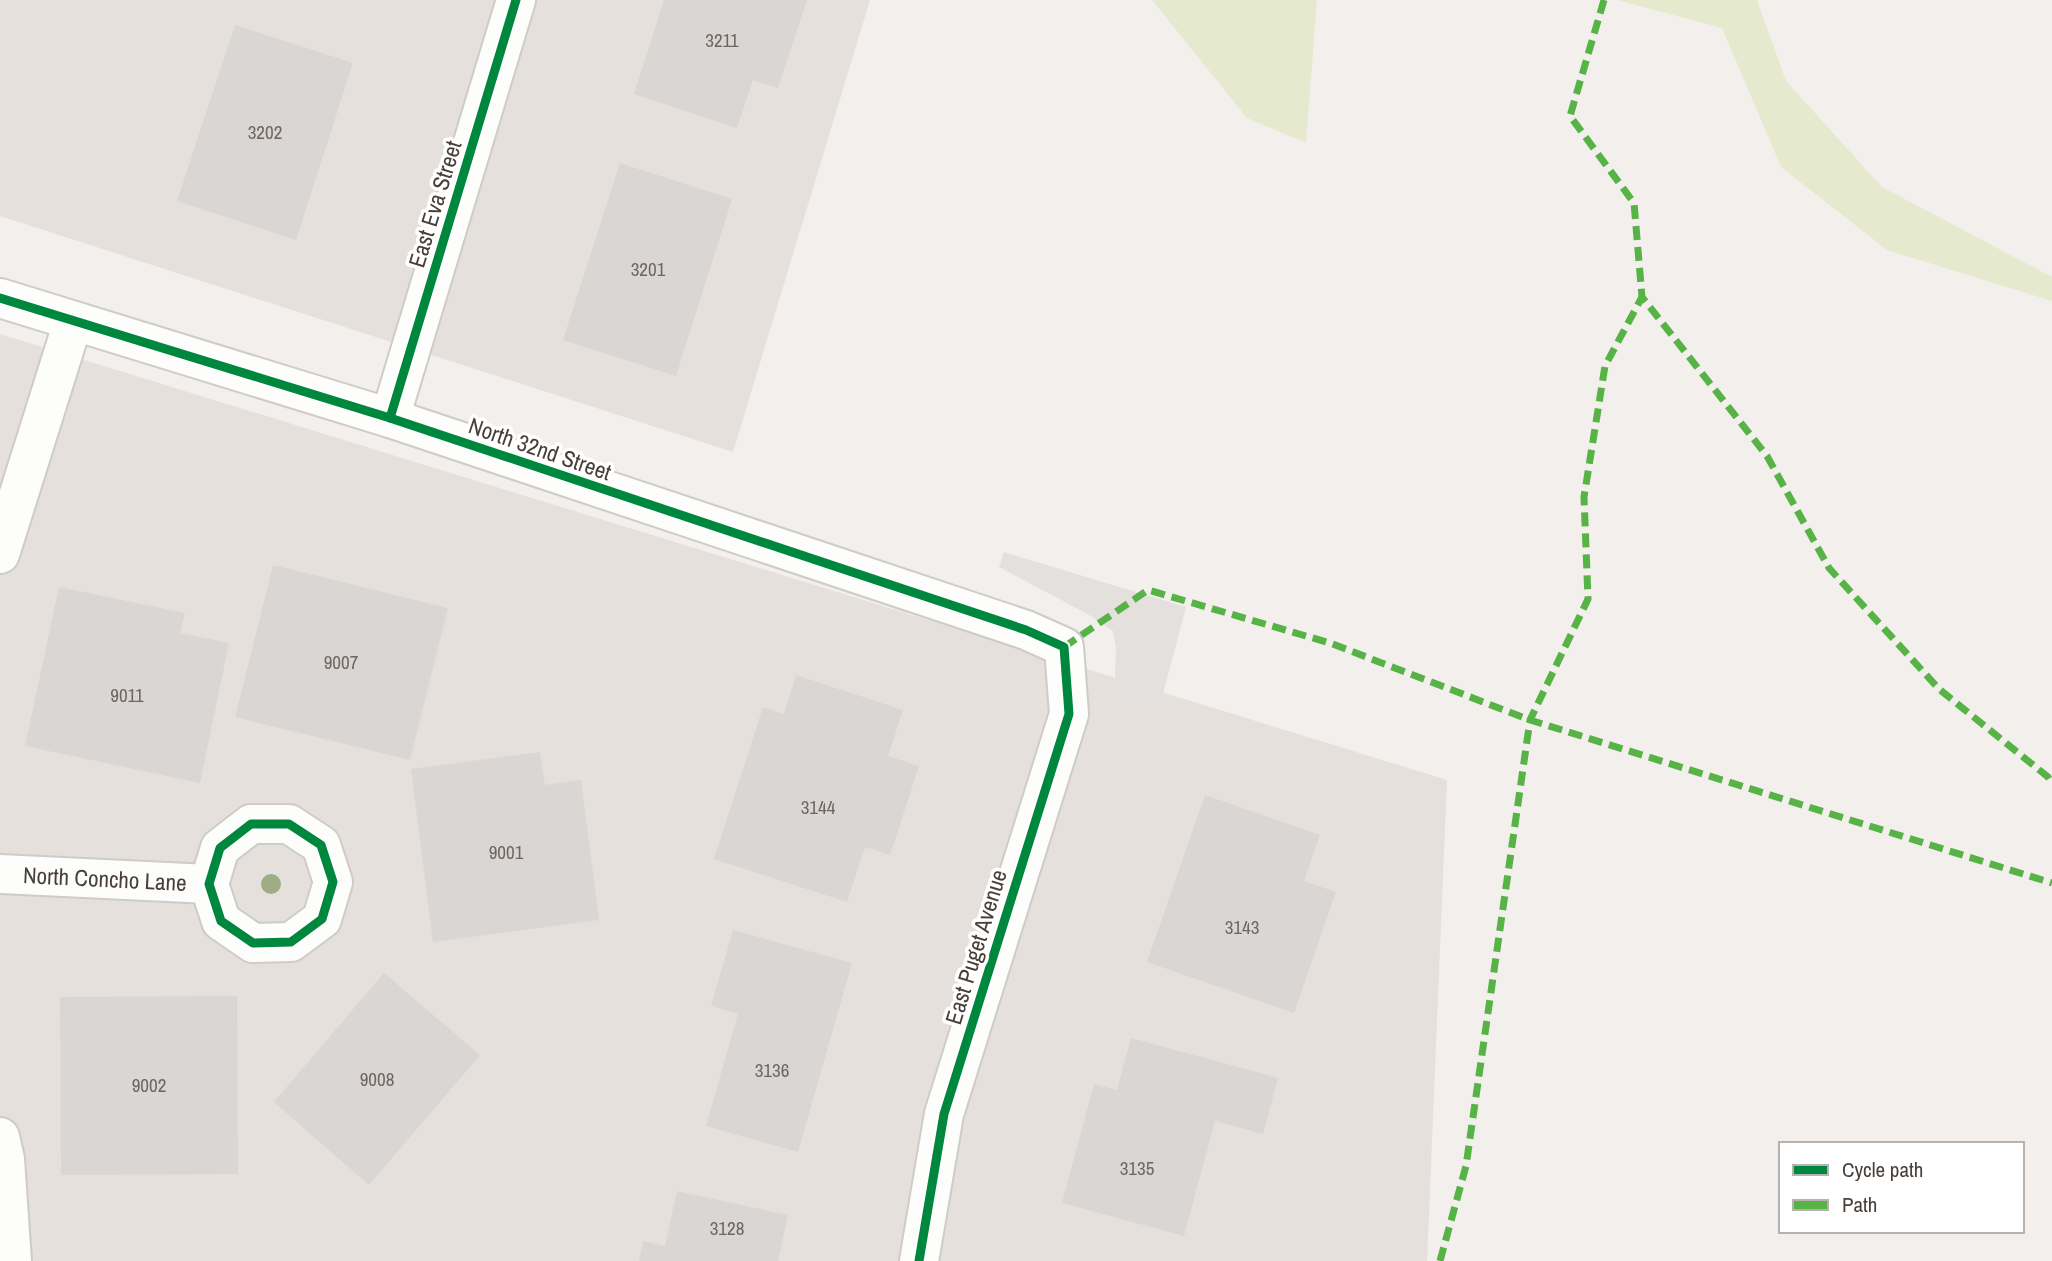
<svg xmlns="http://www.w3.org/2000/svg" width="2052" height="1261" viewBox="0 0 2052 1261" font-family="'Archivo Narrow',sans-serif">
	<rect width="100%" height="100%" fill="#f2efed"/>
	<g fill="#e5e0db">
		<polygon points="0,0 870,0 733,452 0,216"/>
		<polygon points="0,334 1447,780 1427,1261 0,1261"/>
	</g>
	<g fill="#e5eacf">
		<polygon points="1152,0 1317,0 1306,143 1247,118"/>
		<polygon points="1617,0 1757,0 1786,81 1882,187 2052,277 2052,301 1887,250 1781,167 1722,28"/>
	</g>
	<polygon fill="#e4e0de" points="1004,552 1186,607 1158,713 1114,706 1116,649 1113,631 1091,616 999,567"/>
	<g fill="#dad6d4">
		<polygon points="664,0 807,0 778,88 753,80 737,128 634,94"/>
		<polygon points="235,25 353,63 296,240 177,201"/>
		<polygon points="620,163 732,199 676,376 563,340"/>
		<polygon points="273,565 448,608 410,760 235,717"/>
		<polygon points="59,587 185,613 180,633 229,643 200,783 25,746"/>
		<polygon points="796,675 903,710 888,756 919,766 890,855 865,847 847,902 714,859 763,707 784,714"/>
		<polygon points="540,752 545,785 581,780 599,920 433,942 411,769"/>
		<polygon points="1205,795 1320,835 1304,881 1336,892 1294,1013 1147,962"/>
		<polygon points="733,930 852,963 798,1152 706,1126 738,1014 711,1006"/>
		<polygon points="384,973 480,1055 369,1185 274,1102"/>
		<polygon points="237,996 238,1174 61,1175 60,997"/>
		<polygon points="1131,1038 1278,1078 1263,1134 1215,1121 1184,1236 1062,1203 1094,1084 1117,1090"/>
		<polygon points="677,1191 788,1215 778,1261 639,1261 643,1241 665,1246"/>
	</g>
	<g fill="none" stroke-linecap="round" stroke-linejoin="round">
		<g stroke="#cecbc9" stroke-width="42">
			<g id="minor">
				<polyline points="0,298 390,418 1026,630 1064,647 1069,714 944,1114 919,1261"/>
				<polyline points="390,418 516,0"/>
				<polyline points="0,554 73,322"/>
				<polygon points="251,824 289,824 321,845 333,882 322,919 291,942 253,943 221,921 209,884 220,848"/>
				<path id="s1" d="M0,874l209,10"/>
				<polyline points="0,1137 5,1159 12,1261"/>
			</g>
		</g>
		<use href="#minor" stroke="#fdfdfc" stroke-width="38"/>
		<g stroke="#57b346" stroke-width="7" stroke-dasharray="14 7" stroke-linecap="butt">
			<polyline points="1604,0 1570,116 1634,203 1642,297 1767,456 1829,568 1939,689 2048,777 2052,784"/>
			<polyline points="1064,647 1148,590 1330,643 1530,720 2052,883"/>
			<polyline points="1440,1261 1466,1166 1530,720 1588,599 1584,497 1605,366 1642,297"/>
		</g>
		<g stroke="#fff" stroke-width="13">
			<g id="cycleway">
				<polyline points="0,298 390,418 1026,630 1064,647 1069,714 944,1114 919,1261"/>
				<polyline points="390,418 516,0"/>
				<polygon points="251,824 289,824 321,845 333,882 322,919 291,942 253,943 221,921 209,884 220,848"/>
			</g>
		</g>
		<use href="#cycleway" stroke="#00873e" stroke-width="9"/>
	</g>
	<circle fill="#9ead84" cx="271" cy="884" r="10"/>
	<g text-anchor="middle" stroke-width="7" stroke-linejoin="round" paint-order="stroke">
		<g font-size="19" fill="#6e6661">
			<text x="722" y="47">3211</text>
			<text x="265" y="139">3202</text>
			<text x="648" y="276">3201</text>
			<text x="341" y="669">9007</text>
			<text x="127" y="702">9011</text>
			<text x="818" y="814">3144</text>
			<text x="506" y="859">9001</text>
			<text x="1242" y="934">3143</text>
			<text x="772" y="1077">3136</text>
			<text x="377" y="1086">9008</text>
			<text x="149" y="1092">9002</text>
			<text x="1137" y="1175">3135</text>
			<text x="727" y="1235">3128</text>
		</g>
		<g font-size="23" fill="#483f39" stroke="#fff">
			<text transform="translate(435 204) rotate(-73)" y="8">East Eva Street</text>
			<text transform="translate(540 449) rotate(19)" y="8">North 32nd Street</text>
			<text dy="8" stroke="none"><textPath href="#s1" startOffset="105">North Concho Lane</textPath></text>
			<text transform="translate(976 947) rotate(-73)" y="8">East Puget Avenue</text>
		</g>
	</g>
	<rect x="1779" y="1142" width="245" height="91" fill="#ffffff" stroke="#b6b2b0" stroke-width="2"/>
	<rect x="1793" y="1165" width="35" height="10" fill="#00873e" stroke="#b6b2b0" stroke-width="2"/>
	<text x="1842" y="1177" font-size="21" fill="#483f39">Cycle path</text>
	<rect x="1793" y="1200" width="35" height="10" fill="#57b346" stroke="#b6b2b0" stroke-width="2"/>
	<text x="1842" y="1212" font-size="21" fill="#483f39">Path</text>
</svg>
